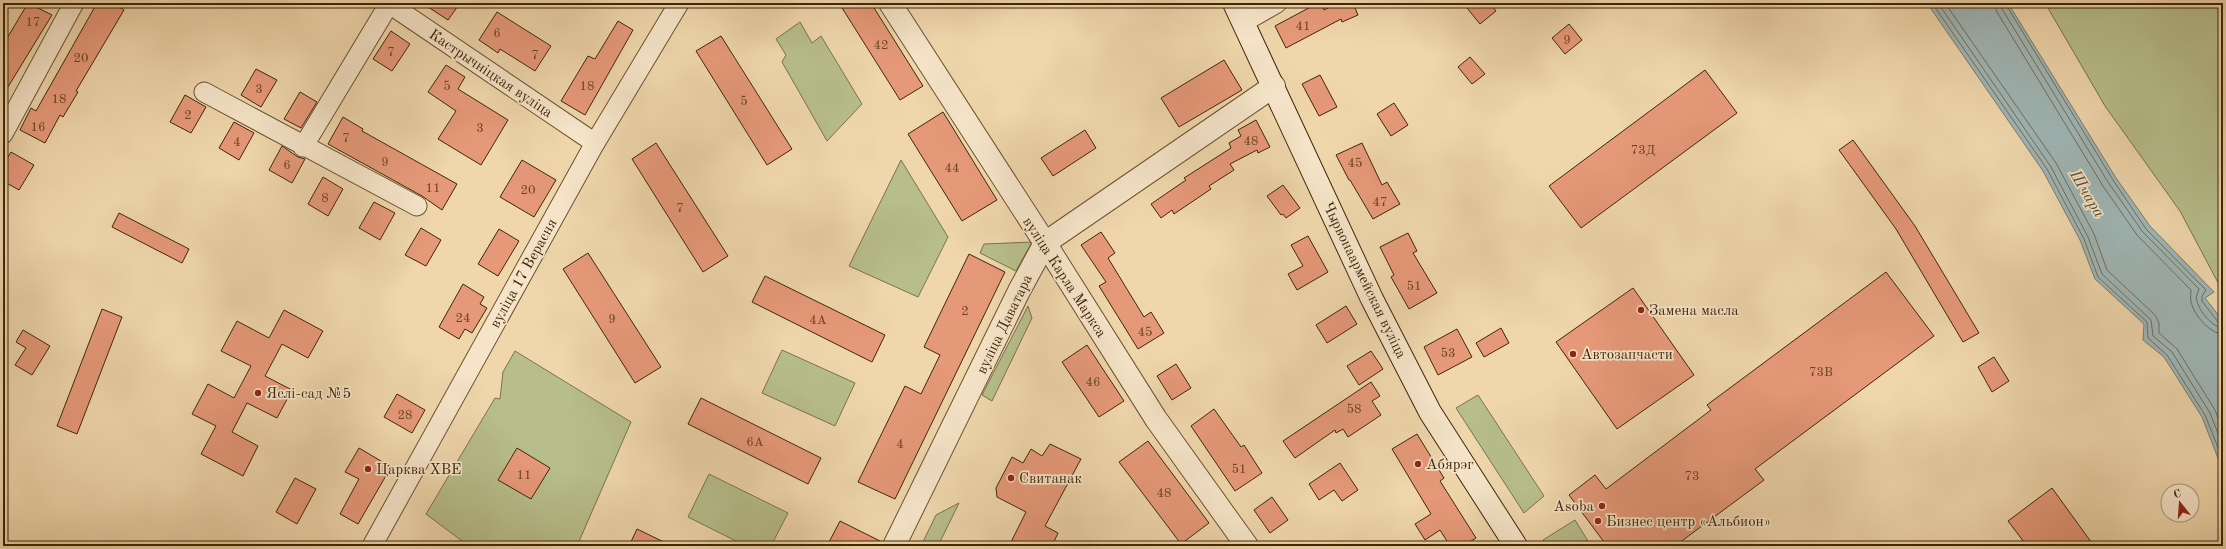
<svg xmlns="http://www.w3.org/2000/svg" width="2226" height="549" viewBox="0 0 2226 549" font-family="'Old Standard TT',serif">
	<rect width="100%" height="100%" fill="#efd6ab"/>
	<filter id="stains"><feTurbulence type="fractalNoise" baseFrequency=".005" numOctaves="4"/><feColorMatrix values="0 0 0 0 .2 0 0 0 0 .09 0 0 0 0 .02 0 0 0 .5 -.17"/></filter>
	<radialGradient id="worn" r=".72"><stop offset=".6" stop-color="#630" stop-opacity="0"/><stop offset="1" stop-color="#630" stop-opacity=".3"/></radialGradient>
	<g fill="#b7be8b" stroke="#7b724a">
		<polygon points="2045,3 2223,3 2223,292 2180,211 2105,106"/>
		<polygon points="800,22 812,43 821,36 862,104 827,141 782,62 786,55 776,39"/>
		<polygon points="901,160 948,237 918,297 849,266"/>
		<polygon points="1032,242 1016,271 980,253 984,244"/>
		<polygon points="1028,306 1032,318 992,401 982,395"/>
		<polygon points="782,350 855,383 835,426 762,393"/>
		<polygon points="515,351 631,422 577,546 475,546 462,541 426,514 495,398 500,399 503,372"/>
		<polygon points="1478,395 1544,496 1524,513 1456,408"/>
		<polygon points="709,474 788,513 771,546 746,546 688,517"/>
		<polygon points="959,503 938,546 921,546 936,515"/>
		<polygon points="1575,520 1591,546 1547,546 1543,540"/>
	</g>
	<polygon fill="#9fb6b5" stroke="#797c70" points="1927,3 2008,3 2116,178 2150,226 2214,292 2205,298 2223,321 2223,471 2202,417 2164,357 2143,340 2144,324 2095,279 2080,240 2043,171"/>
	<g fill="none" stroke-linecap="round" stroke-linejoin="round">
		<g stroke="#6f6e5e" stroke-width="1">
			<polyline points="1932,3 2047,169 2084,239 2098,277 2147,322 2148,338 2167,355 2205,415 2223,460"/>
			<polyline points="1938,3 2051,167 2088,237 2102,274 2151,320 2153,336 2172,352 2210,413 2223,446"/>
			<polyline points="1945,3 2056,163 2094,234 2107,270 2155,315 2159,323 2159,333 2177,349 2215,410 2223,430"/>
			<path d="M1994,3l3,9 106,174 34,49 54,55c0,4 -1,8 0,12 3,13 19,32 32,32"/>
			<path d="M2000,3l2,6 106,173 34,49 57,58c-1,4 -4,8 -2,12 2,10 16,27 26,27"/>
			<polyline points="2005,3 2113,180 2146,229 2206,290 2202,296 2202,301 2218,322 2223,323"/>
		</g>
	</g>
	<g fill="#e69979" stroke="#3f2608">
		<polygon points="28,3 52,15 3,95 3,45"/>
		<polygon points="97,3 113,3 124,10 76,91 78,92 63,117 60,115 45,143 20,130 31,108 36,111"/>
		<polygon points="422,3 460,3 448,20"/>
		<polygon points="839,3 871,3 923,86 900,100"/>
		<polygon points="1318,3 1321,3 1324,10 1337,3 1353,3 1358,15 1342,22 1341,19 1286,48 1275,26"/>
		<polygon points="1463,3 1490,3 1496,11 1480,24"/>
		<polygon points="497,12 551,46 535,71 500,49 498,53 479,40"/>
		<polygon points="618,21 633,30 585,115 561,101 588,56 595,59"/>
		<polygon points="1569,24 1582,40 1565,54 1552,38"/>
		<polygon points="391,31 410,44 392,71 373,59"/>
		<polygon points="721,36 792,149 767,165 696,51"/>
		<polygon points="1470,57 1485,74 1472,84 1458,67"/>
		<polygon points="1224,60 1242,90 1179,127 1161,98"/>
		<polygon points="446,65 465,77 458,89 508,120 481,165 438,139 456,111 428,92"/>
		<polygon points="256,69 277,80 261,107 241,95"/>
		<polygon points="1705,70 1737,113 1581,228 1549,186"/>
		<polygon points="1320,75 1337,107 1319,116 1302,84"/>
		<polygon points="300,92 317,102 301,128 284,119"/>
		<polygon points="185,95 206,107 191,133 170,122"/>
		<polygon points="1394,103 1408,125 1391,136 1377,114"/>
		<polygon points="943,112 997,200 962,221 908,134"/>
		<polygon points="343,117 363,129 362,131 457,184 442,210 422,196 328,144"/>
		<polygon points="1256,120 1270,147 1258,153 1257,150 1230,164 1234,170 1209,186 1211,189 1174,214 1172,210 1161,218 1151,204 1186,180 1184,178 1231,148 1229,143 1241,136 1238,130"/>
		<polygon points="234,122 254,133 239,160 219,148"/>
		<polygon points="1085,130 1096,148 1053,176 1041,158"/>
		<polygon points="1853,140 1915,226 1979,333 1963,342 1896,229 1839,150"/>
		<polygon points="656,143 728,256 703,272 632,159"/>
		<polygon points="1362,143 1382,185 1387,182 1400,204 1373,219 1350,180 1349,180 1336,155"/>
		<polygon points="282,146 298,157 305,159 292,183 269,170"/>
		<polygon points="11,152 34,165 19,190 3,181 3,165"/>
		<polygon points="522,160 556,180 534,217 500,197"/>
		<polygon points="323,177 343,189 328,216 308,204"/>
		<polygon points="1283,185 1300,208 1286,218 1283,214 1281,215 1267,196"/>
		<polygon points="374,202 395,213 380,240 359,228"/>
		<polygon points="119,213 189,249 182,263 112,227"/>
		<polygon points="421,228 441,240 426,266 405,255"/>
		<polygon points="499,229 519,241 498,276 478,264"/>
		<polygon points="1101,232 1115,253 1108,258 1144,317 1151,312 1164,333 1138,349 1099,286 1106,282 1081,245"/>
		<polygon points="1408,233 1417,251 1413,253 1437,293 1409,309 1391,277 1394,275 1380,247"/>
		<polygon points="1308,236 1328,272 1297,290 1288,274 1303,266 1291,245"/>
		<polygon points="588,253 661,367 635,383 563,269"/>
		<polygon points="969,254 1005,272 895,499 858,482 905,386 921,394 940,355 924,347"/>
		<polygon points="1886,272 1934,336 1755,469 1764,480 1675,546 1607,546 1569,495 1595,475 1606,489 1711,410 1707,405"/>
		<polygon points="765,276 885,335 872,362 752,302"/>
		<polygon points="463,284 484,297 480,304 487,308 472,333 465,329 459,339 439,327"/>
		<polygon points="1633,288 1694,375 1617,429 1556,342"/>
		<polygon points="1346,306 1357,324 1327,343 1316,325"/>
		<polygon points="102,309 122,317 77,434 57,426"/>
		<polygon points="284,310 323,331 308,358 282,344 265,376 292,390 277,418 247,403 232,432 258,446 243,476 201,454 216,426 192,414 208,384 234,398 251,366 221,351 237,321 269,338"/>
		<polygon points="1501,328 1509,343 1484,357 1476,343"/>
		<polygon points="1457,329 1472,357 1438,375 1424,347"/>
		<polygon points="23,330 50,346 32,375 15,365 26,348 16,342"/>
		<polygon points="1087,345 1124,401 1099,417 1062,362"/>
		<polygon points="1371,351 1383,369 1359,385 1347,366"/>
		<polygon points="1994,357 2009,381 1992,392 1978,367"/>
		<polygon points="1176,364 1191,388 1172,400 1157,376"/>
		<polygon points="1371,382 1380,396 1372,401 1381,415 1348,437 1343,429 1336,433 1335,430 1295,458 1283,441"/>
		<polygon points="397,394 425,410 412,433 384,417"/>
		<polygon points="701,398 821,458 808,484 688,424"/>
		<polygon points="1214,409 1241,447 1244,445 1262,473 1235,491 1191,426"/>
		<polygon points="1417,434 1444,478 1440,481 1476,538 1463,546 1450,546 1440,530 1425,540 1415,524 1431,514 1392,449"/>
		<polygon points="1148,441 1209,523 1181,544 1119,462"/>
		<polygon points="1050,444 1081,459 1045,526 1058,533 1052,546 1009,546 1026,512 997,497 996,488 1012,457 1023,463 1031,449 1042,456"/>
		<polygon points="359,448 391,467 358,524 340,514 359,479 345,472"/>
		<polygon points="517,448 550,468 531,499 498,480"/>
		<polygon points="1340,463 1358,490 1342,501 1334,490 1319,500 1309,484"/>
		<polygon points="295,478 316,489 297,524 276,512"/>
		<polygon points="2052,488 2094,546 2027,546 2008,521"/>
		<polygon points="1272,497 1288,520 1270,533 1254,510"/>
		<polygon points="840,521 882,542 882,546 827,546"/>
		<polygon points="637,529 672,546 629,546"/>
	</g>
	<g fill="none" stroke-linecap="round" stroke-linejoin="round">
		<g stroke="#6b5231" stroke-width="21">
			<g id="minor">
				<polyline points="388,3 595,143"/>
				<polyline points="1244,22 1277,3"/>
				<polyline points="204,92 417,206"/>
				<polyline points="3,134 74,3"/>
				<polyline points="303,147 389,4"/>
				<polyline points="372,546 595,143 679,3"/>
			</g>
		</g>
		<g stroke="#6b5231" stroke-width="24">
			<g id="tertiary">
				<polyline points="890,3 1045,243 1156,419 1247,546"/>
				<polyline points="894,546 1019,291 1045,243 1274,86"/>
			</g>
		</g>
		<g stroke="#3f2608" stroke-width="24">
			<polyline id="secondary" points="1234,3 1372,299 1430,412 1516,546"/>
		</g>
		<use href="#minor" stroke="#f5e4c8" stroke-width="19"/>
		<use href="#tertiary" stroke="#f5e4c8" stroke-width="22"/>
		<use href="#secondary" stroke="#f5e4c8" stroke-width="22"/>
	</g>
	<g fill="#8f2418" stroke="#f5e4c8" stroke-width="1.5">
		<circle cx="1641" cy="310" r="4"/>
		<circle cx="1573" cy="354" r="4"/>
		<circle cx="258" cy="393" r="4"/>
		<circle cx="1418" cy="464" r="4"/>
		<circle cx="368" cy="469" r="4"/>
		<circle cx="1011" cy="478" r="4"/>
		<circle cx="1602" cy="506" r="4"/>
		<circle cx="1598" cy="521" r="4"/>
	</g>
	<g text-anchor="middle" stroke-width="3.5" stroke-linejoin="round" paint-order="stroke">
		<g font-size="13" fill="#694324">
			<text x="33" y="26">17</text>
			<text x="1303" y="30">41</text>
			<text x="497" y="37">6</text>
			<text x="1567" y="44">9</text>
			<text x="881" y="49">42</text>
			<text x="391" y="56">7</text>
			<text x="535" y="59">7</text>
			<text x="81" y="62">20</text>
			<text x="447" y="90">5</text>
			<text x="587" y="90">18</text>
			<text x="259" y="93">3</text>
			<text x="59" y="103">18</text>
			<text x="744" y="105">5</text>
			<text x="188" y="119">2</text>
			<text x="38" y="131">16</text>
			<text x="480" y="132">3</text>
			<text x="346" y="142">7</text>
			<text x="1251" y="145">48</text>
			<text x="237" y="146">4</text>
			<text x="1643" y="154">73Д</text>
			<text x="385" y="166">9</text>
			<text x="1355" y="167">45</text>
			<text x="287" y="169">6</text>
			<text x="952" y="172">44</text>
			<text x="433" y="192">11</text>
			<text x="528" y="194">20</text>
			<text x="325" y="202">8</text>
			<text x="1380" y="206">47</text>
			<text x="680" y="212">7</text>
			<text x="1414" y="290">51</text>
			<text x="965" y="315">2</text>
			<text x="463" y="322">24</text>
			<text x="612" y="323">9</text>
			<text x="818" y="324">4А</text>
			<text x="1145" y="336">45</text>
			<text x="1448" y="357">53</text>
			<text x="1821" y="376">73В</text>
			<text x="1093" y="386">46</text>
			<text x="1354" y="413">58</text>
			<text x="405" y="419">28</text>
			<text x="755" y="446">6А</text>
			<text x="900" y="448">4</text>
			<text x="1239" y="473">51</text>
			<text x="524" y="479">11</text>
			<text x="1692" y="480">73</text>
			<text x="1164" y="497">48</text>
		</g>
		<g font-size="15" fill="#3f2608" stroke="#f5e4c8">
			<text transform="translate(491 73) rotate(34)" y="5">Кастрычніцкая вуліца</text>
			<text transform="translate(523 273) rotate(-61)" y="5">вуліца 17 Верасня</text>
			<text transform="translate(1065 277) rotate(57)" y="5">вуліца Карла Маркса</text>
			<text transform="translate(1365 280) rotate(64)" y="5">Чырвонаармейская вуліца</text>
			<text transform="translate(1004 324) rotate(-64)" y="5">вуліца Даватара</text>
		</g>
		<g font-size="15" fill="#3f2608" stroke="#f5e4c8" text-anchor="start">
			<text x="1649" y="315">Замена масла</text>
			<text x="1581" y="359">Автозапчасти</text>
			<text x="266" y="398">Яслі-сад №5</text>
			<text x="1426" y="469">Абярэг</text>
			<text x="376" y="474">Царква ХВЕ</text>
			<text x="1019" y="483">Свитанак</text>
			<text x="1594" y="511" text-anchor="end">Asoba</text>
			<text x="1606" y="526">Бизнес центр «Альбион»</text>
		</g>
		<g font-size="16" font-style="italic" fill="#574a33" stroke="#f5e4c8">
			<text transform="translate(2088 193) rotate(59)" y="6">Шчара</text>
		</g>
	</g>
	<rect width="2226" height="549" fill="none" stroke="#efd6ab" stroke-width="16"/>
	<rect x="4" y="4" width="2218" height="541" fill="none" stroke="#3f2608" stroke-width="2"/>
	<rect x="8" y="8" width="2210" height="533" fill="none" stroke="#3f2608"/>
	<g transform="translate(2180 503) rotate(343)"><circle r="19" fill="#f5e4c8" stroke="#ac987b"/>
	<path d="M0-3L7 15L0 10L-7 15Z" fill="#8f2418"/>
	<text y="-6" font-size="11" font-weight="bold" text-anchor="middle" fill="#3f2608">С</text>
	</g>
	<rect width="100%" height="100%" filter="url(#stains)"/>
	<rect width="100%" height="100%" fill="url(#worn)"/>
</svg>
